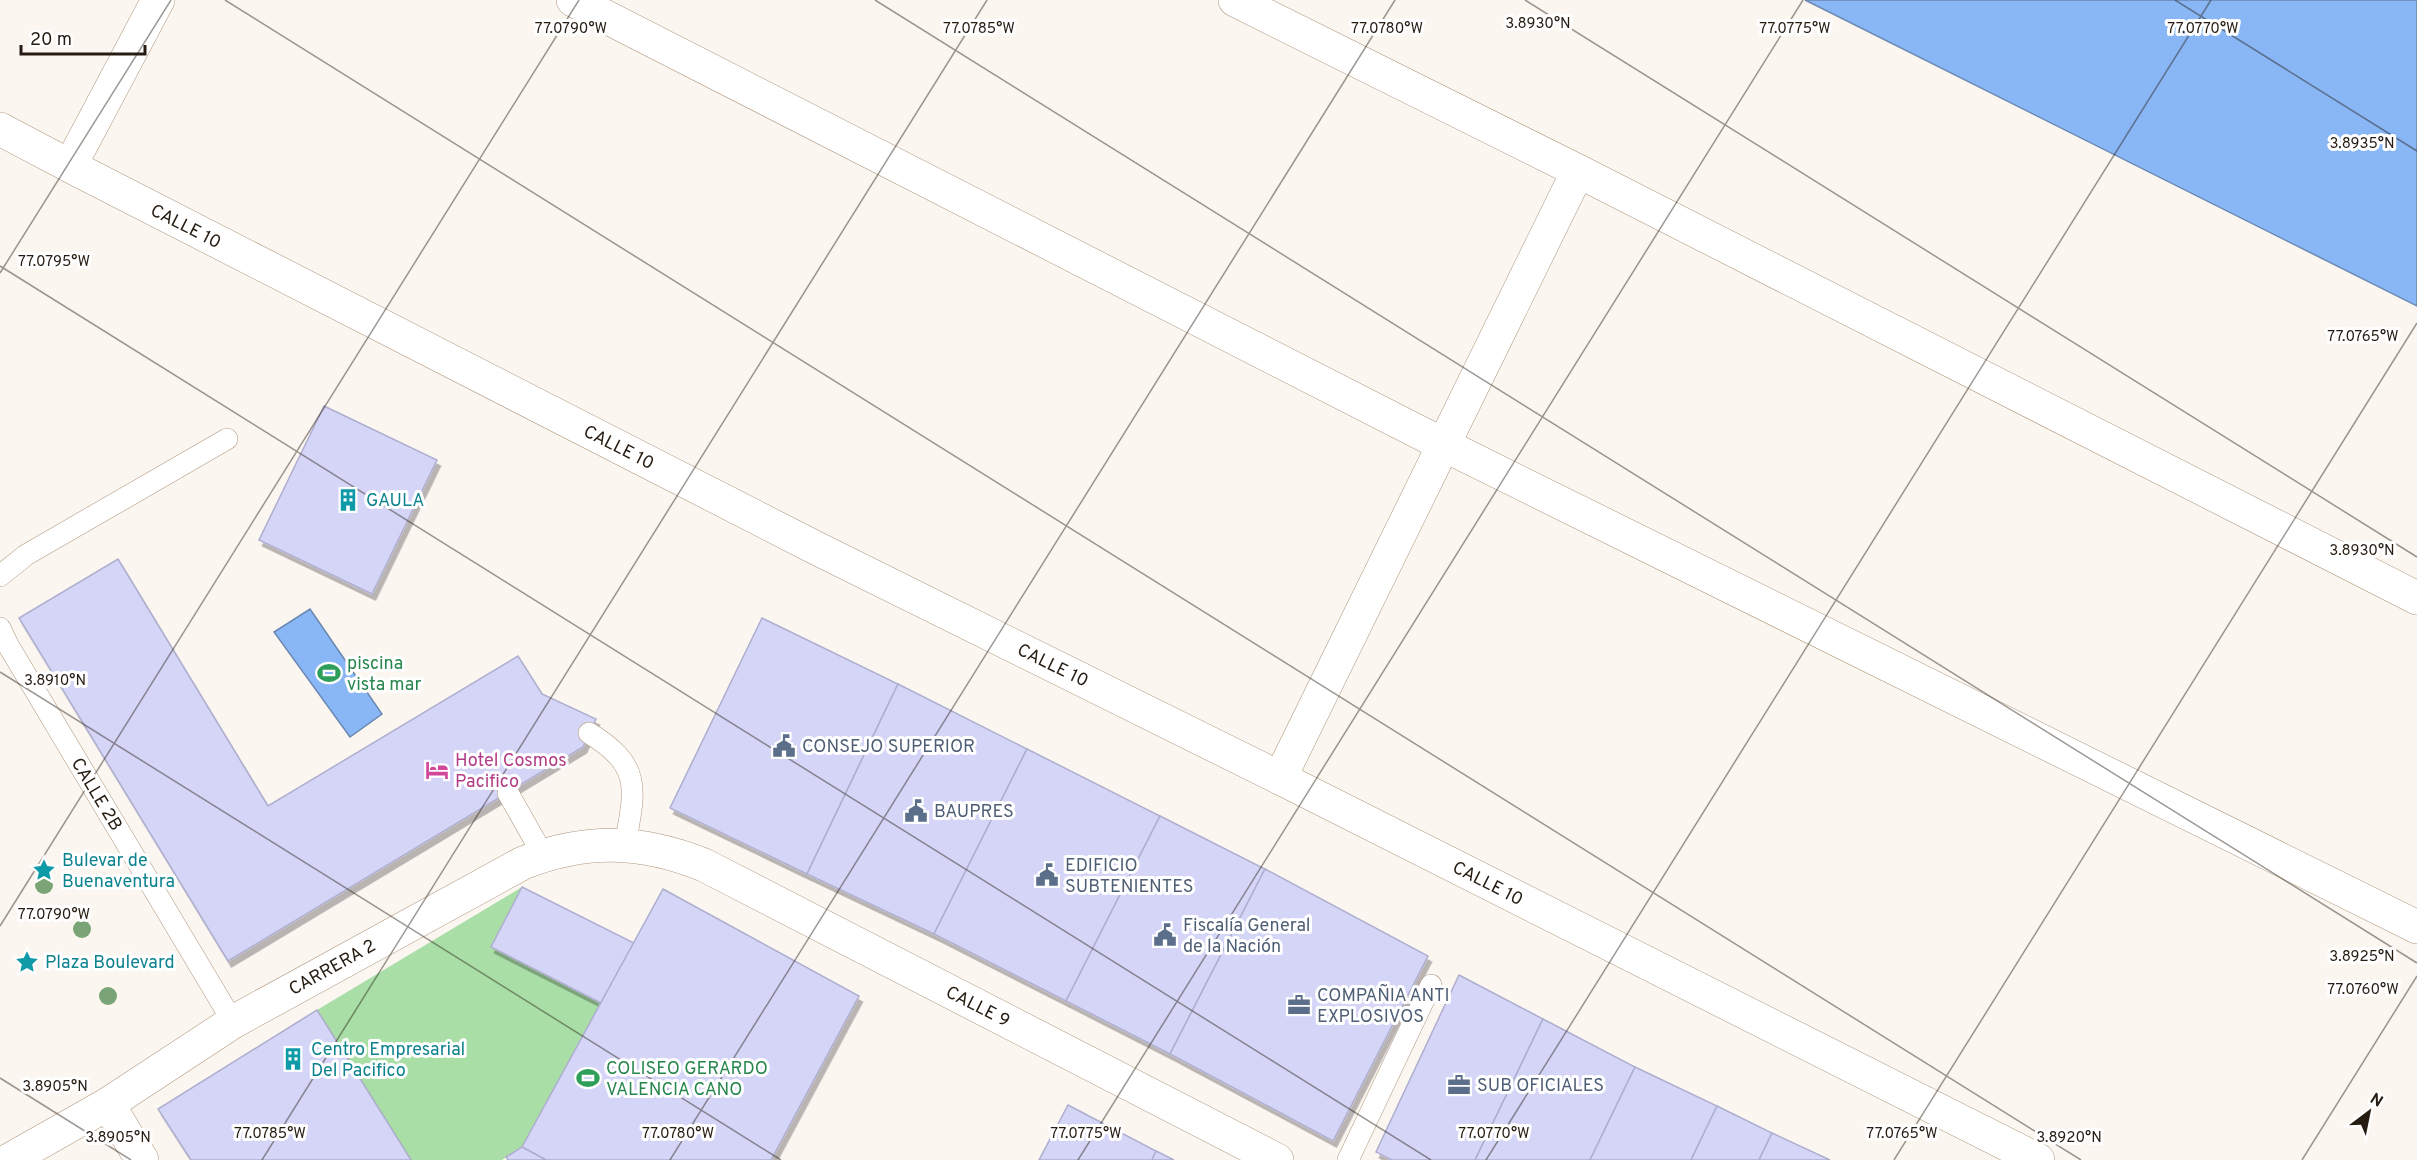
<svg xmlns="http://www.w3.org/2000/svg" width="2417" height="1160" viewBox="0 0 2417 1160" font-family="Overpass,sans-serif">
	<defs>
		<filter id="shadow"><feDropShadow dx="3.5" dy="6" stdDeviation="0" flood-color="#0004"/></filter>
	</defs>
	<rect width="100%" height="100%" fill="#fcf6f1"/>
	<polygon fill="#aadea7" points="522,887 633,943 663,889 859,996 771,1160 546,1160 522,1147 502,1160 411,1160 317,1010"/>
	<g fill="#89b6f5" stroke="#6b88b1" stroke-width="1.5">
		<polygon points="1805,0 2417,0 2417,306"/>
		<polygon points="310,609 382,714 350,737 274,632"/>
	</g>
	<g fill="#d5d5f8" stroke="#aeaecf" stroke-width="1.5" filter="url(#shadow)">
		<polygon points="324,406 437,460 372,594 259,540"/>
		<polygon points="118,559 268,806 518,656 542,694 596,719 583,747 228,961 19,618"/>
		<polygon points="762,618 898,684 807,874 670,808"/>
		<polygon points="898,684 1027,749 934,934 807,874"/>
		<polygon points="1027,749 1160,816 1066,1001 934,934"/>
		<polygon points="1160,816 1265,869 1170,1054 1066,1001"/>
		<polygon points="1265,869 1428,956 1333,1141 1170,1054"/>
		<polygon points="522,887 634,943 601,1003 491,947"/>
		<polygon points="663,889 859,996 771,1160 546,1160 522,1147"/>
		<polygon points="1459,975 1543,1019 1475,1160 1392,1160 1376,1152"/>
		<polygon points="317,1010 411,1160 191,1160 158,1109"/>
		<polygon points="1543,1019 1635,1067 1590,1160 1475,1160"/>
		<polygon points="1635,1067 1717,1106 1691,1160 1590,1160"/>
		<polygon points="1068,1105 1156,1151 1152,1160 1039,1160"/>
		<polygon points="1717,1106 1772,1133 1759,1160 1691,1160"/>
		<polygon points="1772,1133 1830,1160 1759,1160"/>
		<polygon points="522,1147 546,1160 508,1160 506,1157"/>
		<polygon points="1156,1151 1174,1160 1152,1160"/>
	</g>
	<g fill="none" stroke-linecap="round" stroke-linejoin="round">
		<g stroke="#b0967d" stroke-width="22">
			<g id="lane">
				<polyline points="0,576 26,555 227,439"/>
				<polyline points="0,628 8,645 233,1022"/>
				<path d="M589,733c54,33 46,57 36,112"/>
				<polyline points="508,793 543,855"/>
				<polyline points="1348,1160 1431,985"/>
			</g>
		</g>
		<g stroke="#b0967d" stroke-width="34">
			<g id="street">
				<polyline points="573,0 1442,444 2417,927"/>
				<polyline points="1235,0 1578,171 1280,778"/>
				<polyline points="0,129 70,166 158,0"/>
				<polyline points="70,166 816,548 1280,778 2038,1160"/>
				<polyline points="1578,171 2417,598"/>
				<path d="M108,1104l125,-82 290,-159c63,-25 119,-23 181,2l573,295"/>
			</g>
		</g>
		<g stroke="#b0967d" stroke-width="34">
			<polyline id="highway" points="9,1160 108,1104 142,1160"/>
		</g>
		<use href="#lane" stroke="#fff" stroke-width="21"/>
		<use href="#street" stroke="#fff" stroke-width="33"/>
		<use href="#highway" stroke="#fff" stroke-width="33"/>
	</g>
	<g fill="#7aa476">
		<circle cx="44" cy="885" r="9"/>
		<circle cx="82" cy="929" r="9"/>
		<circle cx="108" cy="996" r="9"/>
	</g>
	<path fill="none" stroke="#261c12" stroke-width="1.5" stroke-opacity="0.45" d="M225,0l1856,1160M875,0l1542,963M1525,0l892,557M2175,0l242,151M0,266l1431,894M0,273l171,-273M0,672l781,488M0,926l579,-926M0,1078l131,82M262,1160l725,-1160M670,1160l725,-1160M1078,1160l725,-1160M1486,1160l725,-1160M1894,1160l523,-837M2302,1160l115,-184"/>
	<defs>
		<g id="building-bare" transform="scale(1.8)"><path d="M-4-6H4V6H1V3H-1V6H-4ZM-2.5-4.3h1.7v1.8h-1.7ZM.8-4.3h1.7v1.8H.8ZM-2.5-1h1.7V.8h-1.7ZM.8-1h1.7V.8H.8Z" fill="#0f9aa8" stroke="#fff" stroke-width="2.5" paint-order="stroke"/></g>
		<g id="stadium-bare" transform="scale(1.8)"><path d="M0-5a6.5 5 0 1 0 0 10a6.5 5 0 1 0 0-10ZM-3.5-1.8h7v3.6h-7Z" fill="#2e9e5b" stroke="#fff" stroke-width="2.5" paint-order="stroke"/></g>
		<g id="civic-bare" transform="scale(1.8)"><path d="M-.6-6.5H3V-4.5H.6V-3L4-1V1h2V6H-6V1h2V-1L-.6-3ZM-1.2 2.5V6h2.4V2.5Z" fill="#5c6f8a" stroke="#fff" stroke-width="2.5" paint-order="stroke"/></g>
		<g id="hotel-bare" transform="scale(1.8)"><path d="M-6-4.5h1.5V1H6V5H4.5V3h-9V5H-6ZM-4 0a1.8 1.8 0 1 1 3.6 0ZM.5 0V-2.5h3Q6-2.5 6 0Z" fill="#d1479c" stroke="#fff" stroke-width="2.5" paint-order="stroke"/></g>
		<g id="sight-bare" transform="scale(1.8)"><path d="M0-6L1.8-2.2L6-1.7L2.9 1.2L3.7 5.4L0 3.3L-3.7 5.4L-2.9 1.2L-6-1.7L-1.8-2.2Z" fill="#0f9aa8" stroke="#fff" stroke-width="2.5" paint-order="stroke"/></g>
		<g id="office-bare" transform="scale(1.8)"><path d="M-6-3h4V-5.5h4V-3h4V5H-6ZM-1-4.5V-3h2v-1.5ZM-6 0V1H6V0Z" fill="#5c6f8a" stroke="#fff" stroke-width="2.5" paint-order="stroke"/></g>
	</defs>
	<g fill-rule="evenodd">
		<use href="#building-bare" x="348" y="500"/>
		<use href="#stadium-bare" x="329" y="673"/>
		<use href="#civic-bare" x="784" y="746"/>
		<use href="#hotel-bare" x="437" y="770"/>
		<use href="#civic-bare" x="916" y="811"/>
		<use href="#sight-bare" x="44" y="870"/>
		<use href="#civic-bare" x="1047" y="875"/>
		<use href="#civic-bare" x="1165" y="935"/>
		<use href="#sight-bare" x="27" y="962"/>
		<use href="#office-bare" x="1299" y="1005"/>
		<use href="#building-bare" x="293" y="1059"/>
		<use href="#stadium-bare" x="588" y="1078"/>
		<use href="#office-bare" x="1459" y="1085"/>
	</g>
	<g text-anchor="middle" stroke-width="6" stroke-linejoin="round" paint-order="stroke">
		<g font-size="18" fill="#261c12" stroke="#fff">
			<text transform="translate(186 226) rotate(27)" y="6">CALLE 10</text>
			<text transform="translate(619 447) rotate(27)" y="6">CALLE 10</text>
			<text transform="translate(1053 665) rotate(26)" y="6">CALLE 10</text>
			<text transform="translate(97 794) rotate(59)" y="6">CALLE 2B</text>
			<text transform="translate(1488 883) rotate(27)" y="6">CALLE 10</text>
			<text transform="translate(332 967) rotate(-29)" y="6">CARRERA 2</text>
			<text transform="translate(978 1006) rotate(27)" y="6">CALLE 9</text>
		</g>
		<g font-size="18" fill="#0d838f" stroke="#fff" text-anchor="start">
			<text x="366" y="506">GAULA</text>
			<text x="62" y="866">Bulevar de<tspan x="62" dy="21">Buenaventura</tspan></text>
			<text x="45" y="968">Plaza Boulevard</text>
			<text x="311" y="1055">Centro Empresarial<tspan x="311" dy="21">Del Pacifico</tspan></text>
		</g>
		<g font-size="18" fill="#27864d" stroke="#fff" text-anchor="start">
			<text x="347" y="669">piscina<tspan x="347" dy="21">vista mar</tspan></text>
			<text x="606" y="1074">COLISEO GERARDO<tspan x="606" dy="21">VALENCIA CANO</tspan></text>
		</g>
		<g font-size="18" fill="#4e5e75" stroke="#fff" text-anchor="start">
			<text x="802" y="752">CONSEJO SUPERIOR</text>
			<text x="934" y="817">BAUPRES</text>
			<text x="1065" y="871">EDIFICIO<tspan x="1065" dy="21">SUBTENIENTES</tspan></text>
			<text x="1183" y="931">Fiscalía General<tspan x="1183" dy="21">de la Nación</tspan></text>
			<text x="1317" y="1001">COMPAÑIA ANTI<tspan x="1317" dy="21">EXPLOSIVOS</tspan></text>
			<text x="1477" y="1091">SUB OFICIALES</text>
		</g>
		<g font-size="18" fill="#b23c85" stroke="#fff" text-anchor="start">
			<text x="455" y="766">Hotel Cosmos<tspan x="455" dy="21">Pacifico</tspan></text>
		</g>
	</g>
	<g font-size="15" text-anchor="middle" fill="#261c12" stroke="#fff" stroke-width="6" stroke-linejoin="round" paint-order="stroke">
		<text x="1538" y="28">3.8930°N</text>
		<text x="571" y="33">77.0790°W</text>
		<text x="979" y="33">77.0785°W</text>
		<text x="1387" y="33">77.0780°W</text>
		<text x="1795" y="33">77.0775°W</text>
		<text x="2203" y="33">77.0770°W</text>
		<text x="2362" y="148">3.8935°N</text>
		<text x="54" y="266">77.0795°W</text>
		<text x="2363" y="341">77.0765°W</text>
		<text x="2362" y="555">3.8930°N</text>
		<text x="55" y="685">3.8910°N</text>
		<text x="54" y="919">77.0790°W</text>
		<text x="2362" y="961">3.8925°N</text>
		<text x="2363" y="994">77.0760°W</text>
		<text x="55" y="1091">3.8905°N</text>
		<text x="270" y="1138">77.0785°W</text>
		<text x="678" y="1138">77.0780°W</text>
		<text x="1086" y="1138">77.0775°W</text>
		<text x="1494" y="1138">77.0770°W</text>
		<text x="1902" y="1138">77.0765°W</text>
		<text x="118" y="1142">3.8905°N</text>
		<text x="2069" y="1142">3.8920°N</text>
	</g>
	<g transform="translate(2369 1112) rotate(32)" stroke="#ffffff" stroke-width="4.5" paint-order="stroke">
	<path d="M0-4.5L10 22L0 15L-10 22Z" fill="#261c12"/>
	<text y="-9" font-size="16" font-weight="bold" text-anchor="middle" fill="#261c12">N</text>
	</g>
	<path d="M21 45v9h124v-9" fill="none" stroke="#261c12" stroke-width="3"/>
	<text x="30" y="45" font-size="18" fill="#261c12" stroke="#ffffff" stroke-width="4.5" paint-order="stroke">20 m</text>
</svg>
